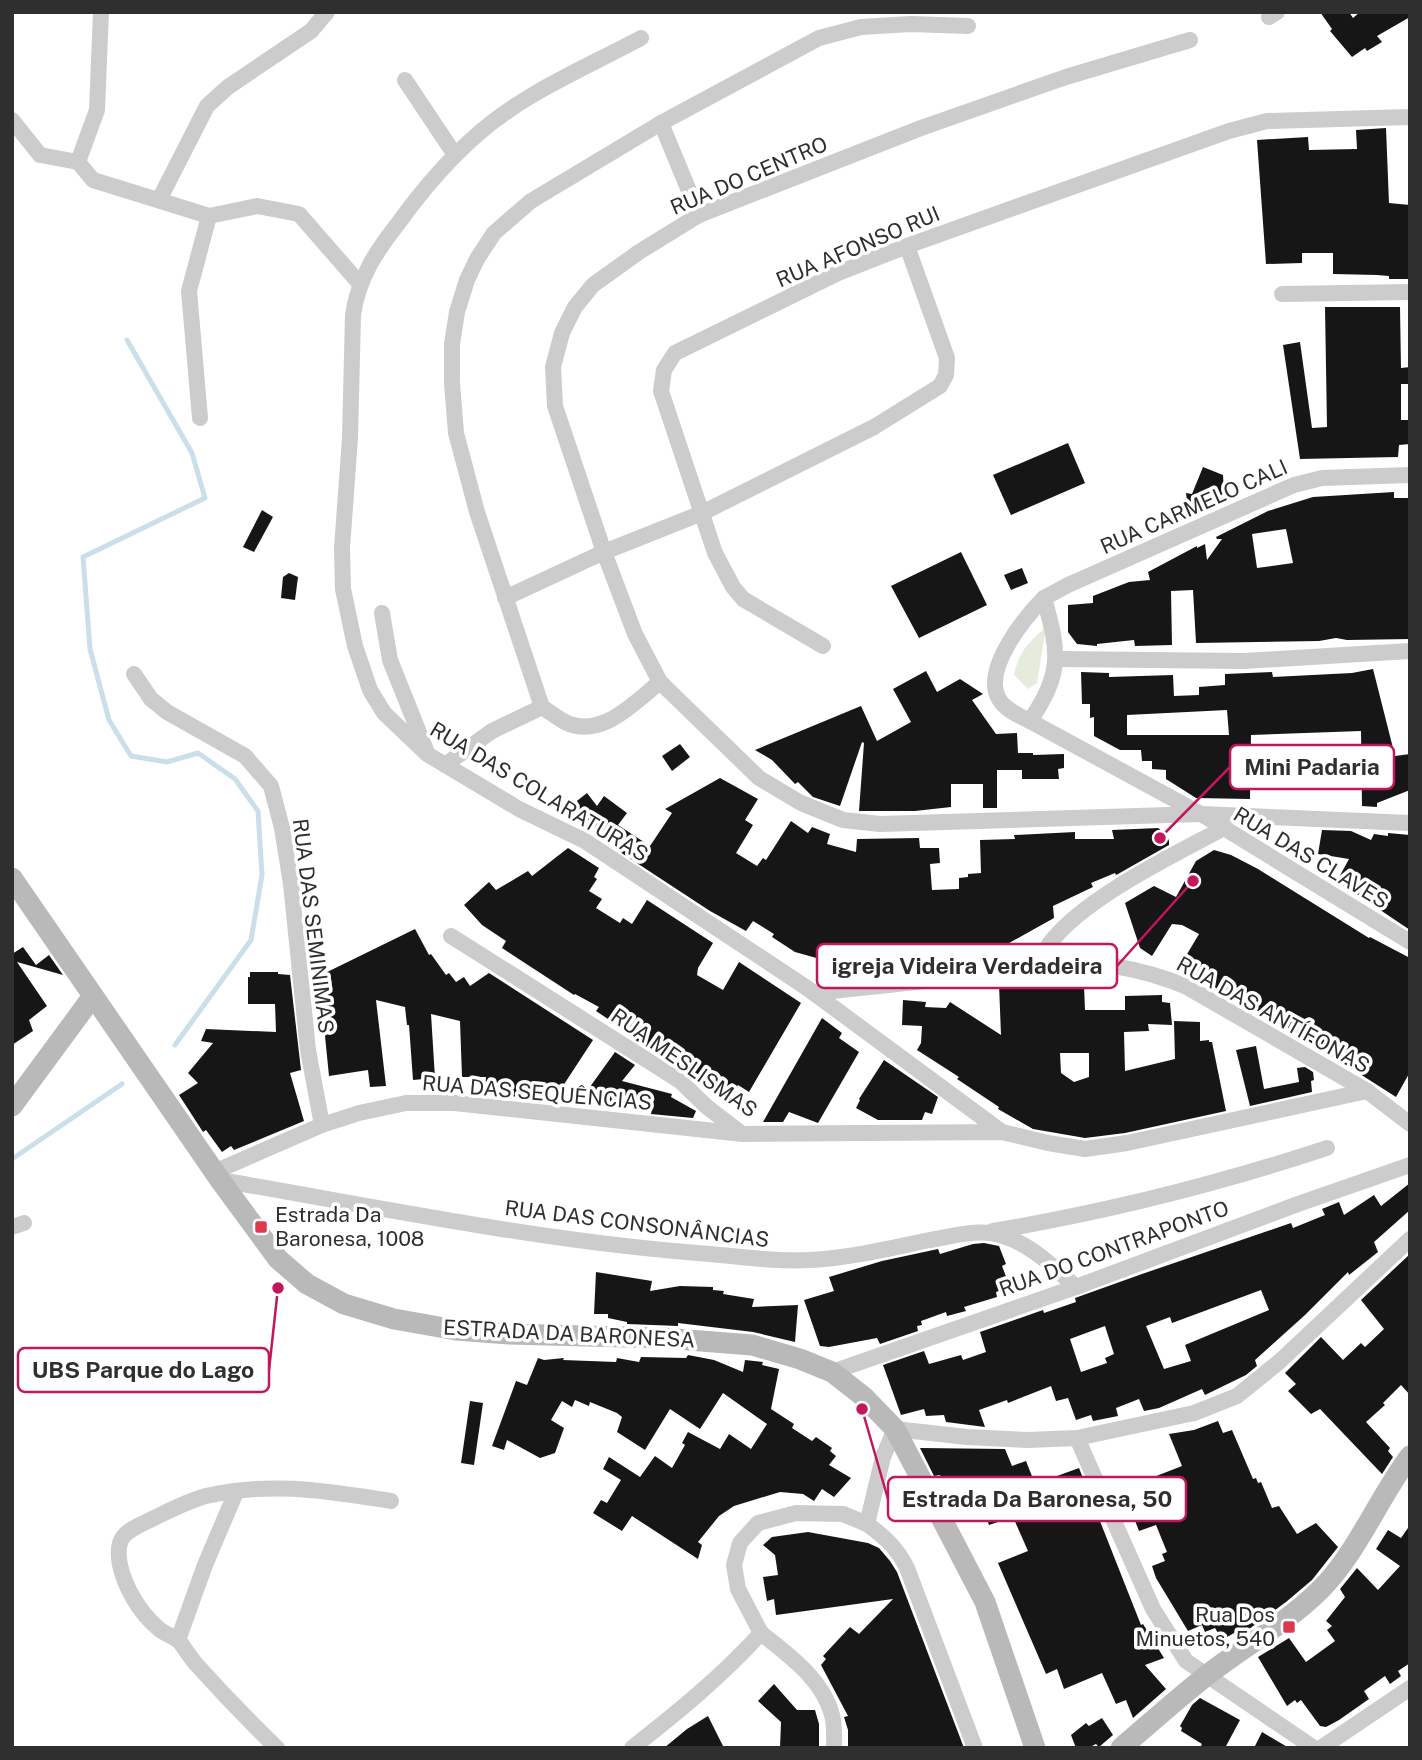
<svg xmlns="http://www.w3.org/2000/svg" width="1422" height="1760" viewBox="0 0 1422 1760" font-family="'Public Sans',sans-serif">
	<rect width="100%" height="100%" fill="#fff"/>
	<path fill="#e5ebdd" d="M1046,627l-9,56 -9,6 -14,-14c5,-24 14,-32 32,-48z"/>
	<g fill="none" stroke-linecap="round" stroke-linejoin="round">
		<g stroke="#cadfea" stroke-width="5">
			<polyline points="127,340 192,453 205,498 83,557 90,649 109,720 131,756 167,762 198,753 235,779 258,811 262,875 251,940 175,1045"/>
			<polyline points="12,1159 122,1084"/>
		</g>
	</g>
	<g fill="#161616" fill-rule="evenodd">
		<polygon points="1320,12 1349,12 1353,18 1360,12 1410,12 1410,17 1377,36 1382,42 1367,51 1365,48 1352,57 1330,31 1332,29"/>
		<polygon points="1386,128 1389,203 1410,205 1410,279 1389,279 1389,276 1377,275 1333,274 1333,253 1302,253 1302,263 1266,264 1257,140 1308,137 1309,150 1357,149 1356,130"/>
		<polygon points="1325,307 1400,307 1401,368 1410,367 1410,384 1401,384 1401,420 1410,420 1410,444 1399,445 1398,457 1300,459 1283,345 1300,342 1312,428 1327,427"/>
		<polygon points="1068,443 1085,483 1011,515 993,475"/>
		<polygon points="1203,467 1223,475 1224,493 1204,508 1189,515 1186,493 1192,494"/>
		<path d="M1394,492v6h16v141l-63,1 -11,-2 -17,3 -123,2 -3,-53 -22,1 1,54 -37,1 -1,-6 -37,4v2l-20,-2 -9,-12v-27l25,-2v-7l36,-14 21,-2 -2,-8 49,-26v2l8,-4 2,16 15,-21h-5l-1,-2 52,-26 45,-14zM1286,529l7,34 -36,5 -5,-34z"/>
		<polygon points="262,510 273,517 254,552 243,547"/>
		<polygon points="961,552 987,605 919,638 891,586"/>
		<polygon points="1022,568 1028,583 1011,590 1004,575"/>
		<polygon points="289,573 298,577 295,600 281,598 283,577"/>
		<path d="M1373,669l22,87 15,-2v36l-33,13v4l-15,-1 -1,-75 -110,4 -1,64 -54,-1 -30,-19v-9l-14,-1v-8h-10l-1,-11h-21l-26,-14v-19l-4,1v-14h-8l-1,-32 28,1v4l64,-2 1,21 25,-1v-8l26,-2v-11l47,-2 1,5 79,-4zM1227,710l2,25h-102v-20z"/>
		<polygon points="926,671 937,692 960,679 983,694 972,700 996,734 1017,733 1018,753 1033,753 1033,755 1064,754 1064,768 1058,769 1059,779 1022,779 1022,770 997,770 997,808 983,808 983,784 951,784 951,807 915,811 859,811 864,743 862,742 840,806 813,797 798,782 795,784 772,760 755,750 861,706 877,741 911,722 893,689"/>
		<polygon points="680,744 690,757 672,771 662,756"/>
		<polygon points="720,778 758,799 745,820 753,825 736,853 757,866 763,858 766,860 791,821 808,833 812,827 830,834 827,844 856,852 857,839 919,838 920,848 939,848 940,863 930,864 932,890 959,889 959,878 968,877 968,874 981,873 980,840 1015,839 1014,835 1075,832 1075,839 1114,839 1112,830 1158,828 1166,834 1169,841 1169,845 1118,874 1116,875 1115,873 1091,883 1093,887 1053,906 1054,918 977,961 905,969 818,968 820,959 795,952 772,937 774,934 753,921 746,931 710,911 620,852 624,847 589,822 573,804 587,793 597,806 604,796 627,813 618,825 650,846 672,813 665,809"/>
		<polygon points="1322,830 1351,831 1371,840 1374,834 1388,836 1388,833 1410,835 1410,930 1337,881 1349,859 1318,854"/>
		<polygon points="568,848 599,868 594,877 597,879 589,891 602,899 596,908 620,923 623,918 632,924 647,900 713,943 698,968 697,975 723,990 739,962 801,1003 749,1092 738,1085 730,1100 709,1086 711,1083 679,1062 677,1065 627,1035 629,1033 596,1011 599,1007 575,994 574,995 502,948 506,941 482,925 464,905 489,882 496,890 528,871 532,876"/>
		<polygon points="1214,850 1231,855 1258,869 1369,938 1370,937 1410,958 1410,1072 1396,1097 1288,1028 1200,979 1201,977 1180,966 1199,934 1182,925 1172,924 1152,956 1140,948 1125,903 1154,886 1176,897 1196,861"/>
		<polygon points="415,929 429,955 431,954 446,975 449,973 456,982 464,977 470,986 489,973 593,1040 557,1095 544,1084 532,1099 485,1092 486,1077 462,1077 460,1021 431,1014 435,1078 413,1080 409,1025 407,1025 405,1007 376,1000 386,1086 370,1087 368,1070 329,1076 319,976"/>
		<polygon points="23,947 36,965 49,955 63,975 17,962 47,1006 29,1020 33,1031 12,1045 12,954"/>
		<polygon points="250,972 278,972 278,974 290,975 301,1070 290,1073 304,1121 234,1150 231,1146 222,1152 206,1130 203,1132 179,1095 198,1083 188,1073 213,1043 201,1041 206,1029 276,1032 275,1004 248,1004 248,977 250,977"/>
		<path d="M1071,977v4l6,-1 1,6 6,-1 1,25h40v-14l37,-1v7l8,1 2,22 -24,-1 1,7 -25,1 1,39 50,-12 -1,-38 26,1v19l9,-1v2h3l14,69 -101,22 -40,5 -52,-9 -35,-20 1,-2 -42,-28 2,-2 -42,-27 4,-7 1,-17 -20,-1 1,-25 23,2 -1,5 21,1 4,-6 51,33 -2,-51zM1060,1053h29v24l-15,5 -13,-9z"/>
		<polygon points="822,1018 842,1033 839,1038 859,1052 818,1123 789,1112 783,1122 763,1122"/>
		<polygon points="1256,1046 1264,1089 1299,1082 1297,1068 1305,1067 1313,1072 1314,1080 1311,1081 1312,1092 1250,1106 1236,1050"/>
		<polygon points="615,1052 635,1065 622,1081 672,1094 671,1097 696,1111 693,1118 651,1114 652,1109 623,1100 618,1109 597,1104 577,1105"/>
		<polygon points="884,1060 938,1097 932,1114 925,1112 922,1120 878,1120 856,1108 860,1100 859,1099"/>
		<path d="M1410,1183v27l-36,32 4,10 -29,23 -1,-3 -43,43 -50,45 2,6 -11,9 -41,20 -3,-6 -43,19 -15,3 -5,-12 -23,9 2,8 -25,5 -2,-6 -15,5 -8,-22 -12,3 -5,-15 -43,17 -1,-3 -28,10 6,17 -39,-5 -2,-7 -18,1 -2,-7 -23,6 -18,-50 41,-14 5,13 32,-9 2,5 23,-8 -6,-20 63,-22 1,3 32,-11 -1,-4 67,-24 149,-51 2,5 32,-13 -3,-6 17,-7 5,13 30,-20 7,11zM1261,1290l8,20 -84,35 6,16 -27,8 -18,-43 24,-9 2,6zM1105,1326l9,28 -9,4 2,5 -26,9 -11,-33z"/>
		<polygon points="984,1243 999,1246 1006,1264 1002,1266 1010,1287 996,1292 997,1297 964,1307 966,1311 947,1316 946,1312 921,1321 922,1325 917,1326 918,1331 880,1344 877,1338 829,1347 820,1346 804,1300 834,1291 829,1277 882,1261 938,1249 940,1254 973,1244"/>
		<polygon points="1410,1254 1410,1395 1401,1385 1383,1403 1385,1405 1366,1422 1390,1448 1388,1451 1393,1457 1382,1474 1320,1409 1311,1414 1288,1391 1296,1384 1285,1373 1321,1337 1343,1360 1361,1343 1365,1347 1384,1329 1361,1300"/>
		<polygon points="596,1272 652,1281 650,1291 680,1286 713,1287 713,1290 724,1291 723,1294 754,1299 752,1307 798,1305 795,1342 753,1332 678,1323 678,1326 627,1324 627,1322 608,1318 608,1314 594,1314"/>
		<polygon points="688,1355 714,1360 743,1372 745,1360 763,1362 762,1365 779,1369 771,1409 794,1424 792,1428 812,1441 816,1437 832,1448 830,1451 836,1456 829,1465 851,1478 834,1497 822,1489 814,1501 803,1494 780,1492 734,1506 719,1516 698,1542 702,1545 698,1559 632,1516 622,1531 593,1513 601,1500 607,1503 621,1480 603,1469 609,1457 640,1477 655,1456 672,1468 685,1445 682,1443 688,1432 720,1449 729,1434 751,1449 767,1424 723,1393 700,1429 670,1409 645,1450 617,1432 622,1417 617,1413 590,1402 589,1406 575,1400 572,1407 562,1401 551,1420 564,1428 555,1453 540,1458 507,1440 504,1450 492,1446 516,1381 527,1385 538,1358 544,1360 564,1358 563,1360 616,1362 617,1358 639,1362 641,1357 686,1358"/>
		<polygon points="470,1401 483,1403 474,1465 461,1463"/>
		<polygon points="1218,1421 1223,1433 1232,1430 1253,1479 1256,1478 1258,1483 1261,1482 1272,1508 1279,1506 1297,1534 1316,1523 1338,1547 1312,1580 1286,1602 1245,1632 1243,1633 1241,1629 1222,1640 1215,1628 1205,1632 1202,1625 1188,1631 1156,1578 1152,1566 1165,1561 1162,1554 1167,1552 1156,1525 1139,1531 1123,1489 1182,1466 1169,1434 1194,1430"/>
		<polygon points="920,1448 1005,1449 1012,1466 1026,1461 1035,1484 1079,1468 1141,1625 1143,1624 1164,1658 1145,1665 1166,1689 1133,1718 1126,1700 1116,1704 1102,1673 1064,1689 1057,1669 1046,1674 998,1563 1028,1551 1013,1517 989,1525 979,1497 951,1506 940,1475 934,1476"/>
		<polygon points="1410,1525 1410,1663 1398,1671 1401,1676 1390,1684 1385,1676 1364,1691 1369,1699 1339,1720 1326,1727 1320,1726 1301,1700 1297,1703 1295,1700 1287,1706 1258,1657 1289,1638 1306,1662 1335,1641 1327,1630 1332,1626 1326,1621 1345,1597 1340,1589 1357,1568 1378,1590 1400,1566 1376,1549 1388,1530 1401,1538"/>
		<polygon points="808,1532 868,1543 879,1548 890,1561 897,1572 964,1748 848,1748 848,1730 844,1717 848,1716 821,1665 826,1659 823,1656 850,1627 859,1634 893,1599 776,1615 774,1599 767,1601 763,1577 778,1575 775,1555 763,1545 772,1537"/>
		<polygon points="774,1684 797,1710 815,1710 819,1724 819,1748 780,1748 781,1722 758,1701"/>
		<polygon points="1200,1698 1240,1720 1225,1748 1200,1748 1202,1744 1181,1731 1182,1728 1180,1726 1192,1705"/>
		<polygon points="708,1716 724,1748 664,1748 687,1729"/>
		<polygon points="1102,1718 1113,1735 1099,1747 1096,1744 1088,1748 1076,1748 1071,1735 1086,1723 1089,1726"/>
		<polygon points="1262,1732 1289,1748 1254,1748"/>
	</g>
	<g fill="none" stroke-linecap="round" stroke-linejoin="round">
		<g stroke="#ccc" stroke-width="16">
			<polyline points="1269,17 1277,12"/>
			<path d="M641,38c-54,29 -115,54 -162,95 -30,26 -56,56 -79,88 -23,29 -42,57 -47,94l-3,123 -8,110 1,41 12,57 15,44 14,23 43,41 92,55 66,32 222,147 195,144"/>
			<polyline points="1190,40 1066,77 921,128 699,215 639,252 593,285 575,307 562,333 553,367 555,406 604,552 635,634 660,682 759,778 801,803 843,820 880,824 1201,814 1410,823"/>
			<polyline points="405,80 455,155"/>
			<polyline points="12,120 40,155 78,162 93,180 209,216"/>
			<polyline points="661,123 699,215"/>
			<polyline points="78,162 97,110 101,12"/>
			<polyline points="159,200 207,106 228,87 311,31 327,12"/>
			<polyline points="1282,294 1410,292"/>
			<polyline points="200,418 189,291 209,216 257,206 299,214 360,284"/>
			<path d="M1410,475l-88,3 -28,7 -226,100 -24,13c15,54 19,74 -14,123l171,93 209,128"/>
			<polyline points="505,598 604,552 702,513 874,427 940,386 946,375 947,358 907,246"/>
			<polyline points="382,613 390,660 426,750"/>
			<polyline points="823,646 743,599 733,587 715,553 661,391 664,370 675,353 838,273 907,246 1229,131 1267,121 1410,117"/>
			<polyline points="1057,659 1244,661 1410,651"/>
			<polyline points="134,674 151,699 167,712 245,756 271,786 282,828 291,884 308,1050 322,1125"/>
			<path d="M660,682c-25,20 -59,58 -95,40 -8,-4 -15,-10 -23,-15l-65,-195 -21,-79 -4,-50v-39l5,-32 10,-32 10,-21 17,-26 37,-32 130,-78 158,-85 42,-11 50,-3 57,2"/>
			<path d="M1030,721c-10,-5 -25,-11 -31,-22 -17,-29 25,-81 45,-101"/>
			<polyline points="445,765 492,731 542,707"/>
			<polyline points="451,936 680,1081 707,1107 741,1133"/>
			<path d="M1041,963c3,-7 5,-15 9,-20 34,-45 122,-87 172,-114"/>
			<path d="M814,993c44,-5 89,-9 133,-15 31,-4 63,-13 95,-15 49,-4 100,5 145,24l180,104 43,33"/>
			<polyline points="214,1172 322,1125 359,1113 406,1103 454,1103 743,1134 1002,1132 1048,1143 1085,1149 1127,1143 1367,1091"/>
			<path d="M220,1180c163,28 325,62 490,74 34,3 67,8 100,6 41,-2 81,-12 120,-20 25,-4 49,-12 73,-4 28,8 51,32 73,51"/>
			<polyline points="12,1227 24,1223"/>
			<path d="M993,1231c113,-19 225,-47 334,-83"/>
			<polyline points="832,1372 1076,1287 1298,1204 1410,1165"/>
			<polyline points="1077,1438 1153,1609 1186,1661 1314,1748"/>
			<path d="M761,1633c27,22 62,46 71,82 3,10 2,22 2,33"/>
			<polyline points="178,1640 205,1565 236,1492"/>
			<path d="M277,1748c-28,-27 -55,-55 -81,-84 -6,-7 -11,-15 -16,-22 -6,-6 -16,-8 -22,-14 -18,-15 -33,-40 -38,-63 -6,-31 8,-34 32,-46 17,-8 35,-18 54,-23 66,-15 120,-5 185,5"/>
			<path d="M632,1748c46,-36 90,-72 129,-115l-23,-44 -4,-24 6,-22 18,-20 38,-10 47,1 24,10"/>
			<path d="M975,1748l-68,-180c-10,-20 -22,-31 -40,-44l16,-67 12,-28 72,8 61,3 49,-2 117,-25 43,-17 42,-34 131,-123"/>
			<polyline points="1321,1748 1410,1688"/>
		</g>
		<g stroke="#b9b9b9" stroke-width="21">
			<polyline points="12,878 220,1180 278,1259 307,1284 344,1304 394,1319 456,1330 509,1334 663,1338 752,1345 800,1359 832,1372 864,1397 895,1429 985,1602 1035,1748"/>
			<polyline points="12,1106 93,996"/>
			<path d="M1121,1748c28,-24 56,-49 85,-72 38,-30 81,-53 115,-87 36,-36 58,-92 89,-133"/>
		</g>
	</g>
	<g fill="#dd394e" stroke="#fff" stroke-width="2.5">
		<rect x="254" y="1220" width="14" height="14" rx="3.5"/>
		<rect x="1282" y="1620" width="14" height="14" rx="3.5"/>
	</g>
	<g text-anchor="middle" stroke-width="7" stroke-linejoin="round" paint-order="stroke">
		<g font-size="21" fill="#2f2f2f" stroke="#fff">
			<text transform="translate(749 176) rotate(-23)" y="7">RUA DO CENTRO</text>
			<text transform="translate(858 247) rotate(-23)" y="7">RUA AFONSO RUI</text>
			<text transform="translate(1194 507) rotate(-24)" y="7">RUA CARMELO CALI</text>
			<text transform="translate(539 792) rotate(31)" y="7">RUA DAS COLARATURAS</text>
			<text transform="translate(1311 858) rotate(31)" y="7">RUA DAS CLAVES</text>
			<text transform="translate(313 926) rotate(83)" y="7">RUA DAS SEMINIMAS</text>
			<text transform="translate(1273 1015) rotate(29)" y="7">RUA DAS ANTÍFONAS</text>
			<text transform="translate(684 1063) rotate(35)" y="7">RUA MESLISMAS</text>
			<text transform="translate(537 1093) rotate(5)" y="7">RUA DAS SEQUÊNCIAS</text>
			<text transform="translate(637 1224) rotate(7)" y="7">RUA DAS CONSONÂNCIAS</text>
			<text transform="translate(1114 1249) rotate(-20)" y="7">RUA DO CONTRAPONTO</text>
			<text transform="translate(569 1334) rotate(3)" y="7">ESTRADA DA BARONESA</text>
		</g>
		<g font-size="21" fill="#2f2f2f" stroke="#fff" text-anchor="start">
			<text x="275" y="1222">Estrada Da<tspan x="275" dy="24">Baronesa, 1008</tspan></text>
			<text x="1275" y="1622" text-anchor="end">Rua Dos<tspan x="1275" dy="24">Minuetos, 540</tspan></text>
		</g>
	</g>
	<path fill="none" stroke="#c2185b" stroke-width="2.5" d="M1160 838L1230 767M1193 881L1117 966M278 1288L269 1370M862 1409L888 1499"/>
	<g fill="#c2185b" stroke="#fff" stroke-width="2.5">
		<circle cx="1160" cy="838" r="7"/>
		<circle cx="1193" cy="881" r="7"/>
		<circle cx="278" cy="1288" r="7"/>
		<circle cx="862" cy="1409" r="7"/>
	</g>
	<g fill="#fff" stroke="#c2185b" stroke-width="2.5">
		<rect x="1230" y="745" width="164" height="44" rx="7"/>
		<rect x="817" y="944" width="300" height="44" rx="7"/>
		<rect x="18" y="1348" width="251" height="44" rx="7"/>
		<rect x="888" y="1477" width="298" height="44" rx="7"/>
	</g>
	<g font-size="23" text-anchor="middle" font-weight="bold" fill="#2f2f2f">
		<text x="1312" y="775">Mini Padaria</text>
		<text x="967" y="974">igreja Videira Verdadeira</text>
		<text x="143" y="1378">UBS Parque do Lago</text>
		<text x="1037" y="1507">Estrada Da Baronesa, 50</text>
	</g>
	<rect width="1422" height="1760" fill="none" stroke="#2f2f2f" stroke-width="28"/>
</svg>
